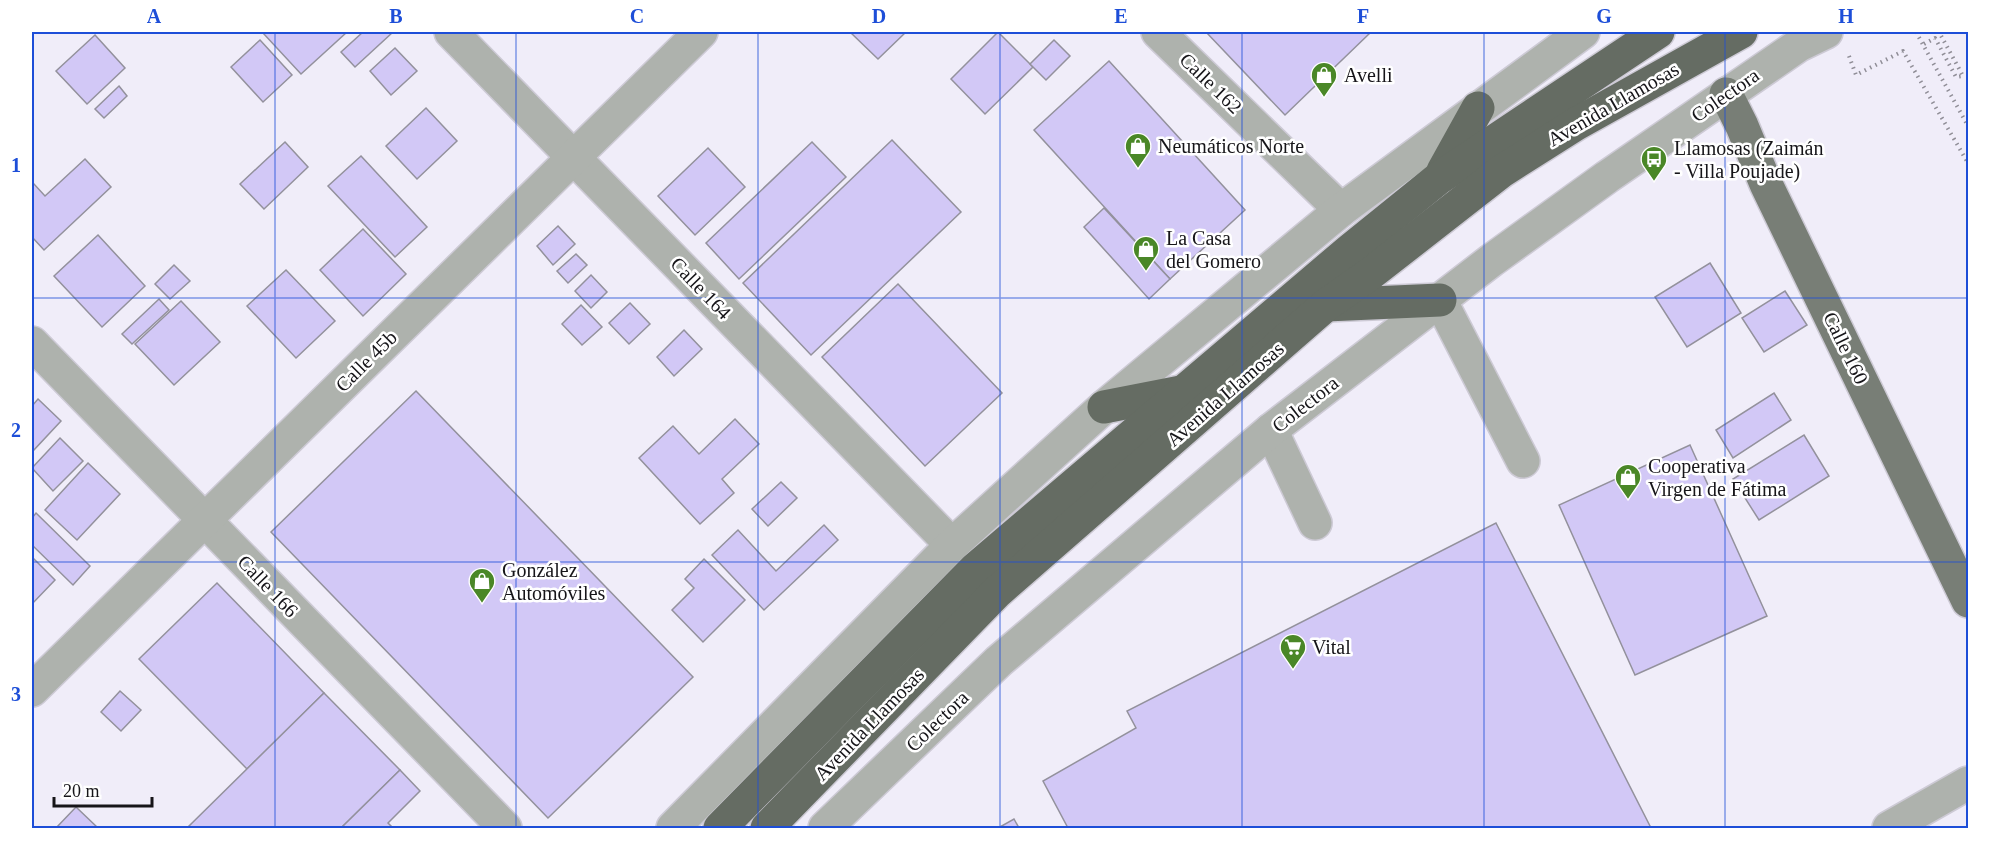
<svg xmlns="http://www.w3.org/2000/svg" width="2000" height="860" viewBox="0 0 2000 860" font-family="'Times New Roman',serif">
	<rect width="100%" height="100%" fill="#f0edf9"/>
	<g fill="#d2c8f6" stroke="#93919c" stroke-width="1.5">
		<polygon points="265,32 347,32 301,74 263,33"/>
		<polygon points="363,32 393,32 355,67 341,52"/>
		<polygon points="850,32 906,32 878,59"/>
		<polygon points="998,32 1033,67 985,114 951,79"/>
		<polygon points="1206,32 1371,32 1285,115"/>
		<polygon points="95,35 125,68 87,104 56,71"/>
		<polygon points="260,40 292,75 263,102 231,67"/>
		<polygon points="1054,40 1070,56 1046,80 1030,64"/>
		<polygon points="395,48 417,71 391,95 370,71"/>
		<polygon points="1109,61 1245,210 1170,279 1034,130"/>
		<polygon points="119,86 127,96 104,118 95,109"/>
		<polygon points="426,108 457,141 417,179 386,146"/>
		<polygon points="892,140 961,212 811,355 743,283"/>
		<polygon points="285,142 308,167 264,209 240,184"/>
		<polygon points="812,142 846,177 739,279 706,243"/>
		<polygon points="708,148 745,187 695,235 658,196"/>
		<polygon points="361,156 427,227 395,257 328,186"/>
		<polygon points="85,159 111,187 44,250 32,237 32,186 34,184 45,196"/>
		<polygon points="1104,208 1170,279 1149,299 1084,227"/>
		<polygon points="558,226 575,244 553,265 537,246"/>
		<polygon points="363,229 406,274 363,316 320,270"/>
		<polygon points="98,235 145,286 102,327 54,276"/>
		<polygon points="576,254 587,265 568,283 557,271"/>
		<polygon points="1710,263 1741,313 1687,347 1655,297"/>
		<polygon points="174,265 190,281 170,299 155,284"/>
		<polygon points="286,270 335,321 296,358 247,306"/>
		<polygon points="591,275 607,292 591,308 575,291"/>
		<polygon points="898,284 1002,393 925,466 822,357"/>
		<polygon points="1785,291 1807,325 1764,352 1742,318"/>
		<polygon points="159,299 169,310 132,344 122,334"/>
		<polygon points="181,301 220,342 174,385 135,344"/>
		<polygon points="630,303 650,324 629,344 609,323"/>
		<polygon points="581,305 602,327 582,345 562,324"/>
		<polygon points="684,330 702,349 674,376 657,357"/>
		<polygon points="416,391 693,677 548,818 271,532"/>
		<polygon points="1774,393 1791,420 1733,458 1716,430"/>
		<polygon points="38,399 61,421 32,452 32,406"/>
		<polygon points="735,419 759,444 722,479 734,493 700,524 639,458 673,426 699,454"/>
		<polygon points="1804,435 1829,476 1759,520 1733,479"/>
		<polygon points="60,438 83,461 53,491 32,468"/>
		<polygon points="1690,445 1767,616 1635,675 1559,505"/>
		<polygon points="88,463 120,494 77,540 45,510"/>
		<polygon points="781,482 797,498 768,526 752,509"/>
		<polygon points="36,513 90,566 73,585 32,545 32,518"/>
		<polygon points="1496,523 1651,828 1068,828 1043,781 1136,728 1127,711"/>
		<polygon points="824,525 838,540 764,610 712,555 738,530 776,571"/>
		<polygon points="32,557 55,580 32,604"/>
		<polygon points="704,559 745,600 703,642 672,610 694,588 685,579"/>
		<polygon points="217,583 324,693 247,769 139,659"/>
		<polygon points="120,691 141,710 121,731 101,712"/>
		<polygon points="324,693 400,770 341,828 187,828"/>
		<polygon points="400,770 420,791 388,823 393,828 341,828"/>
		<polygon points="76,807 98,828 56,828"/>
		<polygon points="1014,819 1019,828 998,828"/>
	</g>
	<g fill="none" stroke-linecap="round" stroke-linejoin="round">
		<g stroke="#cdcad5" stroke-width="36">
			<g id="minor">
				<polyline points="451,32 952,545"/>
				<polyline points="1158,32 1341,210"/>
				<polyline points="1440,300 1523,461"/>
				<polyline points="32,343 505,828"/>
				<polyline points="1271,430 1315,523"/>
				<polyline points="32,690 701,32"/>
				<polyline points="673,828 952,545 1104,407 1341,210 1583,32"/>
				<polyline points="825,828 999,661 1271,430 1492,260 1607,177 1799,45 1826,32"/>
				<polyline points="1889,828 1968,783"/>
			</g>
		</g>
		<g stroke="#cdcad5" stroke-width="36">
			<polyline id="major" points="1726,94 1742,126 1766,184 1968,601"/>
		</g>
		<g stroke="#cdcad5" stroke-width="36">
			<g id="highway">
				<polyline points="1443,171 1478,108"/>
				<polyline points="1326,305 1440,300"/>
				<polyline points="1104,407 1181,392"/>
				<polyline points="720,828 975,569 1350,250 1439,178 1658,32"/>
				<polyline points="767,828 997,592 1326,305 1370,274 1502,171 1576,124 1741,32"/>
			</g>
		</g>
		<g stroke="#908e97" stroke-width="4" stroke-dasharray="1.5 4.5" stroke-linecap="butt">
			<polyline points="1916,32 1968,126"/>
			<polyline points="1924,44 1935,38 1956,77 1963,76 1939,32"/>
			<polyline points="1849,56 1856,75 1903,51 1968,163"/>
		</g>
		<use href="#minor" stroke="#aeb2ad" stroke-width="33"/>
		<use href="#major" stroke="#787e76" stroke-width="33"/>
		<use href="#highway" stroke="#656c63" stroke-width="33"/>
	</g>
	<path fill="none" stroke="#1d4ed8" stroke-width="1.5" stroke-opacity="0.55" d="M275,32v796M516,32v796M758,32v796M1000,32v796M1242,32v796M1484,32v796M1725,32v796M32,298h1936M32,562h1936"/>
	<defs>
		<g id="shop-pin" transform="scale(1.35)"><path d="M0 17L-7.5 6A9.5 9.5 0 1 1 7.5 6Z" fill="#4a8727" stroke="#fff"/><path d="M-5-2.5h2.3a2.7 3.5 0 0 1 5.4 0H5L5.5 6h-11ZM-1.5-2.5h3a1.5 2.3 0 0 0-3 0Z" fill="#fff"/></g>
		<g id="bus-pin" transform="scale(1.35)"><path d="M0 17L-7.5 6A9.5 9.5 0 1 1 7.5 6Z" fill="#4a8727" stroke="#fff"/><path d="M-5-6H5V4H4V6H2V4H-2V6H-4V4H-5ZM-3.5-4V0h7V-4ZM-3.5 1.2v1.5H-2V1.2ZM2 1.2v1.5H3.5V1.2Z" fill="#fff"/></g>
		<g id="supermarket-pin" transform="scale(1.35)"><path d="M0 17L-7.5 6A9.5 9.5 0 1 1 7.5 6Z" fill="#4a8727" stroke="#fff"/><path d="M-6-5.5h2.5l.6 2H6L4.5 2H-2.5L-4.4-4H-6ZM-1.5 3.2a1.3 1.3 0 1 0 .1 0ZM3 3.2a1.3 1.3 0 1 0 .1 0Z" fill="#fff"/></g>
	</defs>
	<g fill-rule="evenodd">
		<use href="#shop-pin" x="1324" y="75"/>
		<use href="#shop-pin" x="1138" y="146"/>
		<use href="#bus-pin" x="1654" y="159"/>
		<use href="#shop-pin" x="1146" y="249"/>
		<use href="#shop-pin" x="1628" y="477"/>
		<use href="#shop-pin" x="482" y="581"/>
		<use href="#supermarket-pin" x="1293" y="647"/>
	</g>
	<g text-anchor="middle" stroke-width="5" stroke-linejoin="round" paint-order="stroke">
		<g font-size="20" fill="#161519" stroke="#fff" text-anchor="start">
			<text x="1344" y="82">Avelli</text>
			<text x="1158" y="153">Neumáticos Norte</text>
			<text x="1674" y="155">Llamosas (Zaimán<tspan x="1674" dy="23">- Villa Poujade)</tspan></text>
			<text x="1166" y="245">La Casa<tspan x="1166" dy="23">del Gomero</tspan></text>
			<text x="1648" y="473">Cooperativa<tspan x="1648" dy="23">Virgen de Fátima</tspan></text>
			<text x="502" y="577">González<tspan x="502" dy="23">Automóviles</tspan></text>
			<text x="1312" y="654">Vital</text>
		</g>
		<g font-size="20" fill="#161519" stroke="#fff">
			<text transform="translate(1211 83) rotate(44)" y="7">Calle 162</text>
			<text transform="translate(1725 95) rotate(-35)" y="7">Colectora</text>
			<text transform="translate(1613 104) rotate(-30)" y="7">Avenida Llamosas</text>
			<text transform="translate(701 288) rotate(46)" y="7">Calle 164</text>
			<text transform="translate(1846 348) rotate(64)" y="7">Calle 160</text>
			<text transform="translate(366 361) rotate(-45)" y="7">Calle 45b</text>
			<text transform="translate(1225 394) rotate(-41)" y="7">Avenida Llamosas</text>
			<text transform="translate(1305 404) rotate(-38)" y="7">Colectora</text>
			<text transform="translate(268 586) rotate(46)" y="7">Calle 166</text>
			<text transform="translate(937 721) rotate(-44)" y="7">Colectora</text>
			<text transform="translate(869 724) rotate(-46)" y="7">Avenida Llamosas</text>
		</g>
	</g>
	<rect width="2000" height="860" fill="none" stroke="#ffffff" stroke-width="66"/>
	<path d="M54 797v9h98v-9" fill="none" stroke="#161519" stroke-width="3"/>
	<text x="63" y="797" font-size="18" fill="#161519" stroke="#ffffff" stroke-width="4.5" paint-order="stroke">20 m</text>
	<rect x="33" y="33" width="1934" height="794" fill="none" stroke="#1d4ed8" stroke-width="2"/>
	<g font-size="20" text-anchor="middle" font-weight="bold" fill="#1d4ed8">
		<text x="154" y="23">A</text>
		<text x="396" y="23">B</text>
		<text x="637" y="23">C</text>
		<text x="879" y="23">D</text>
		<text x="1121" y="23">E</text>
		<text x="1363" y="23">F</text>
		<text x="1604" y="23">G</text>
		<text x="1846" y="23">H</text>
		<text x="16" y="172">1</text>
		<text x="16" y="437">2</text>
		<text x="16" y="701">3</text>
	</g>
</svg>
